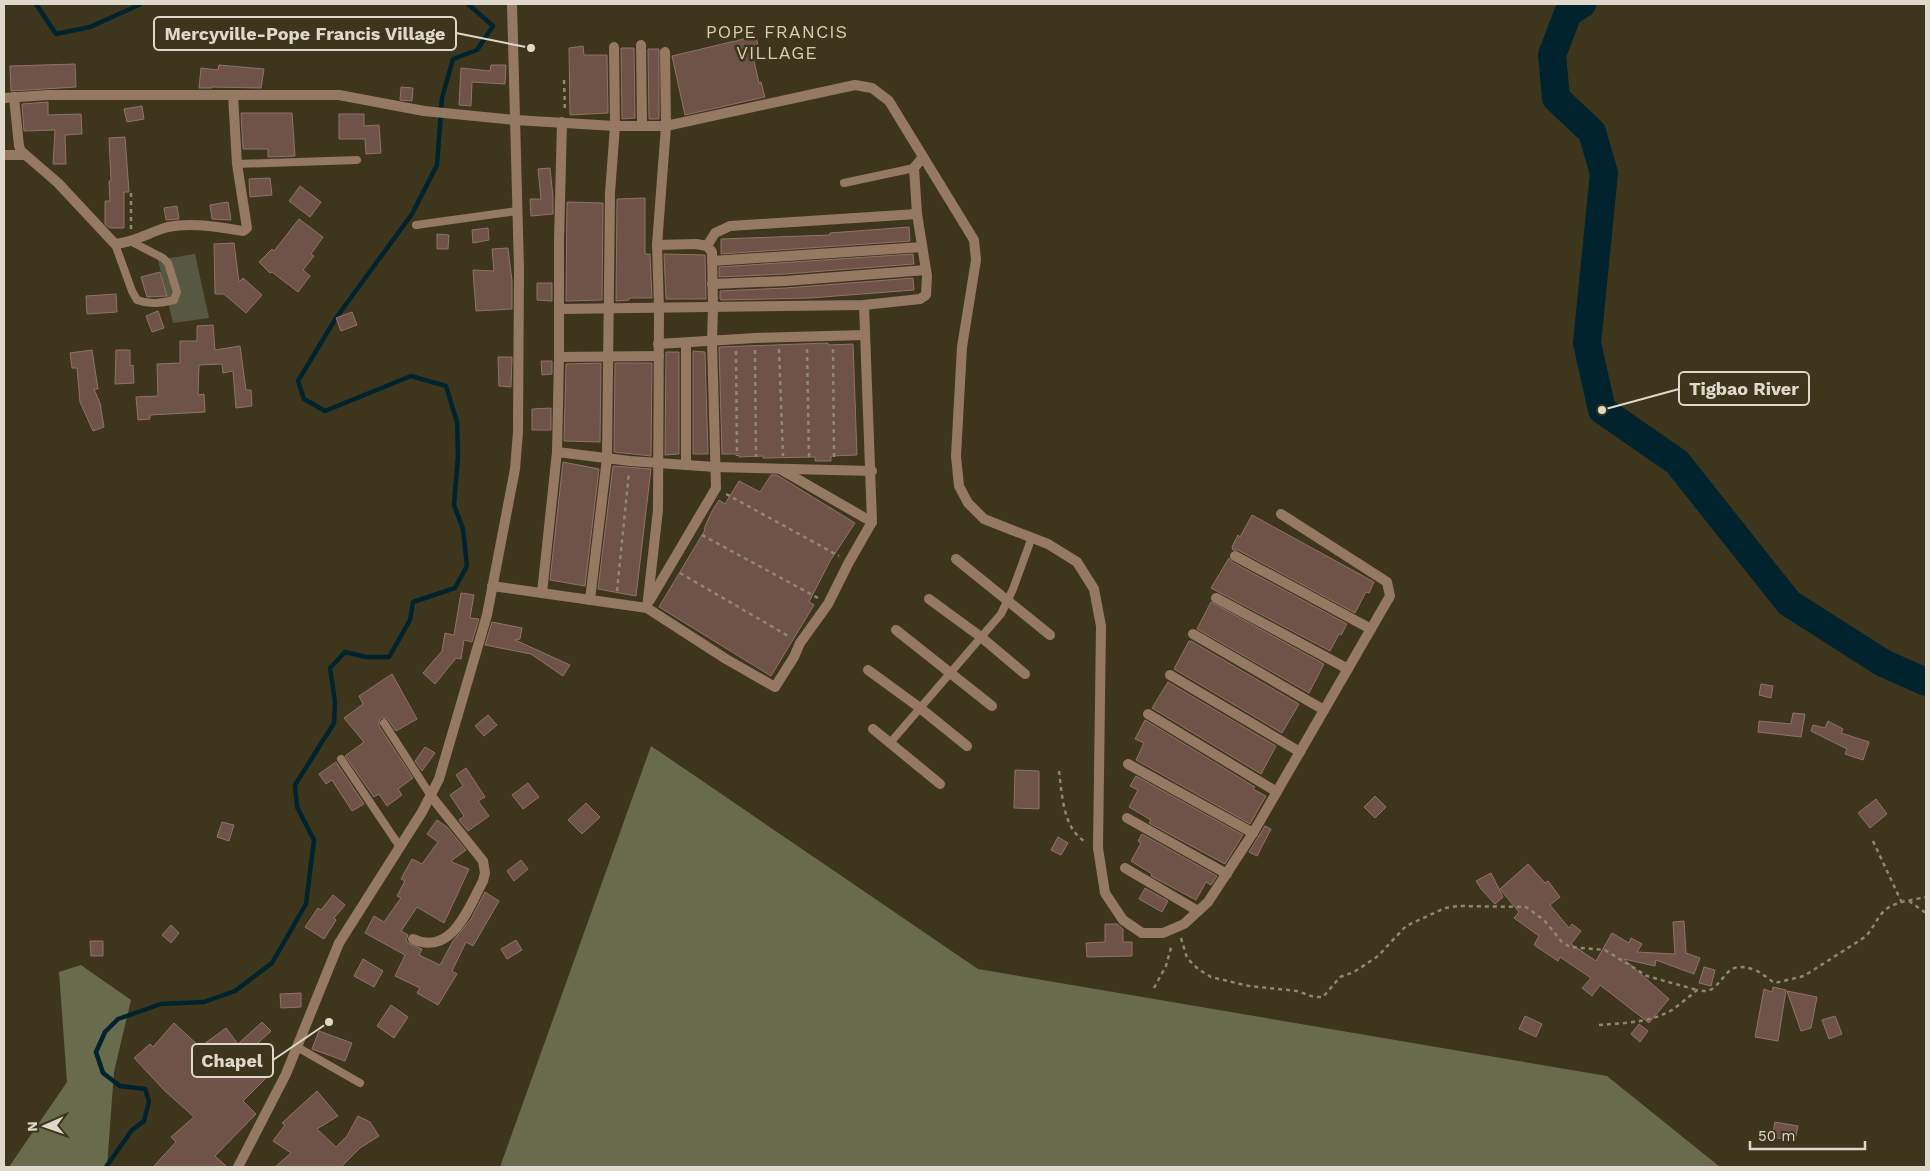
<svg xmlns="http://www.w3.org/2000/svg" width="1930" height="1171" viewBox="0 0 1930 1171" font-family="'Work Sans',sans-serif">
	<rect width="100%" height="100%" fill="#3e351d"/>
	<polygon fill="#565841" points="195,254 209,318 173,323 158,260"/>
	<g fill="#696b4d">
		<polygon points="651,746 978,969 1607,1076 1720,1167 500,1167"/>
		<polygon points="81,965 131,1000 114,1072 107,1167 9,1167 67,1082 59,972"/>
	</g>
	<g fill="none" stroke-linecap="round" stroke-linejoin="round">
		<g stroke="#00232e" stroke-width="4.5">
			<polyline points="36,4 56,34 90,27 141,4"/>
			<polyline points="106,1167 132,1130 144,1121 149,1101 145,1089 120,1086 103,1073 96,1052 105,1032 118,1019 161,1004 204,1002 235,991 272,963 306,904 314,840 297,807 295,785 334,723 335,702 330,668 345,652 366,657 389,657 410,620 413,602 455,588 467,566 463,529 454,505 458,456 457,422 446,386 411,376 325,411 304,399 298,381 336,318 412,214 437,165 442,98 453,59 477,50 493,26 468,4"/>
		</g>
		<polyline stroke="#00232e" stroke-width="28" points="1582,4 1568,13 1552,55 1556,98 1592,132 1604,173 1587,343 1602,410 1677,462 1789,603 1883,663 1926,682"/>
	</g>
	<g fill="#6f5349" stroke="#907368">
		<polygon points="756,36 759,51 752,52 759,83 761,82 765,97 685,115 672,56"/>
		<polygon points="583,46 584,55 607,55 608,113 570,115 569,48"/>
		<polygon points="621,48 634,48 635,118 622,119"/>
		<polygon points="648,49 659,49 659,119 649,119"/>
		<polygon points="75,64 76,87 11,91 10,66"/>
		<polygon points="219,65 264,69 261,88 212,87 212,88 199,88 201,68 218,70"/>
		<polygon points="491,65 506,65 505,84 472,82 471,106 459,105 461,68 490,71"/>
		<polygon points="401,87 413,88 412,101 400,100"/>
		<polygon points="48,102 48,115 81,114 82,134 65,135 66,164 53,164 55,130 24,131 22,104"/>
		<polygon points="142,106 144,119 127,122 124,109"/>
		<polygon points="241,113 292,113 295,156 268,157 268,149 243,149"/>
		<polygon points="339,114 364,114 364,126 379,125 381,153 366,154 365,139 339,139"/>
		<polygon points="125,137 129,192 124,192 124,228 110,228 105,224 105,201 110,201 109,181 111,181 109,138"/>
		<polygon points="550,168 553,197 553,214 531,216 530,199 541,199 538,169"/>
		<polygon points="270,178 272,195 250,197 249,179"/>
		<polygon points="300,186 321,202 310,217 289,201"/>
		<polygon points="645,198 645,254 650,254 652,298 629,298 629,300 616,301 617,199"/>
		<polygon points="228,202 231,220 212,219 210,205"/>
		<polygon points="567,202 603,203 602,300 566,301"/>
		<polygon points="177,206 179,219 166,220 164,208"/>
		<polygon points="299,219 323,237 311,254 314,256 303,270 310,276 298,292 272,272 270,273 259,262 272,249 274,251"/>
		<polygon points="909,227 910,241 721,254 721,239 830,235 830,233"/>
		<polygon points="488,228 489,240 473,243 472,230"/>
		<polygon points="437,234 449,235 448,249 437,249"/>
		<polygon points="234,243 239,282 243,278 262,295 246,313 224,294 215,294 214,244"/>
		<polygon points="508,248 512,281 512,309 476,311 473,270 494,271 492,249"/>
		<polygon points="664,254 705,255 706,299 666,299"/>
		<polygon points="913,254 914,264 785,274 719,277 719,267"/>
		<polygon points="160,272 167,296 147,297 141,277"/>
		<polygon points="913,278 914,290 810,298 721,300 720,299 720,291 786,288"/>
		<polygon points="537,283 552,283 552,301 537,300"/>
		<polygon points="116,294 117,312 87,314 86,296"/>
		<polygon points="158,311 164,328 152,332 146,316"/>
		<polygon points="352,312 357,325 341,331 336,318"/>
		<polygon points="213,325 215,350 240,346 246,390 251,390 252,406 236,408 233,371 223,373 222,364 199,365 198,395 204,394 205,412 150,415 150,419 138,420 136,397 158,396 157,364 180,363 180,341 197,341 197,326"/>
		<polygon points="828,343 828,345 853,344 857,455 831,456 831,461 815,461 815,457 763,458 763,456 739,457 739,454 722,454 719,347"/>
		<polygon points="92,350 98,389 94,389 100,403 104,427 93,431 80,402 77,368 72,368 70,353"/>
		<polygon points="116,350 130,350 130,366 133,365 134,383 115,384"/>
		<polygon points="693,351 705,352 708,454 693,454"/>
		<polygon points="666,352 679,352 679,454 665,455"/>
		<polygon points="498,357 512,357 511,387 499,386"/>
		<polygon points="541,361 552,361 552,374 542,375"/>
		<polygon points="601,363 600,442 564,441 566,364"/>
		<polygon points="615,363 652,363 651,456 614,452"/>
		<polygon points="551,408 551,430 532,430 532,409"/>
		<polygon points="563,462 599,469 585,586 550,580"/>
		<polygon points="613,466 651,469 636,596 598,589"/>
		<polygon points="771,475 777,475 855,523 830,561 809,602 814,605 771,676 659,607 705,530 704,529 711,513 719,500 725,504 739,481 760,492"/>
		<polygon points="1252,515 1374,582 1369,593 1366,592 1355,613 1238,550 1233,550 1232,547 1238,535 1240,537"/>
		<polygon points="1229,558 1232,562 1347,624 1341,635 1339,634 1330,651 1211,588"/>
		<polygon points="461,593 474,595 470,618 479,619 472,642 464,640 461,659 456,658 435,684 423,673 442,651 445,633 454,635"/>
		<polygon points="1211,602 1324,664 1309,693 1197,629"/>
		<polygon points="492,622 522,628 520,639 515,640 570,665 563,676 531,654 485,645"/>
		<polygon points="1189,641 1191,641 1299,704 1282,733 1174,669"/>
		<polygon points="392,674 417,719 396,731 387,718 381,718 379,721 379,726 413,778 398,789 402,795 387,806 379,794 374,797 345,756 364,742 344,718 363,704 359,696"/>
		<polygon points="1168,682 1276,746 1261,774 1152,708"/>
		<polygon points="1761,684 1773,686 1771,698 1759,695"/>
		<polygon points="1793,713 1805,714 1801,737 1758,732 1759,721 1791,724"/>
		<polygon points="488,715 497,725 484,736 475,726"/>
		<polygon points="1145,720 1255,787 1253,789 1266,796 1250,824 1136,760 1144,743 1135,739"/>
		<polygon points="1828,721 1843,729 1841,733 1869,742 1863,760 1845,754 1847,749 1811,731 1813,725 1825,728"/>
		<polygon points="425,747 435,753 422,771 415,761"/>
		<polygon points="336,762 364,804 352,811 332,780 326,784 319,774"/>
		<polygon points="466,768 485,797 478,801 489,816 468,831 459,820 464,816 450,795 463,786 456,775"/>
		<polygon points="1015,770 1039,771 1039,809 1014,808"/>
		<polygon points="1136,776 1243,835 1225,864 1149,823 1151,820 1129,807 1138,790 1130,786"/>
		<polygon points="528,783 539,797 523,809 512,795"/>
		<polygon points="1375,796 1386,807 1375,818 1364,807"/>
		<polygon points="1876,799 1887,814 1870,828 1858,813"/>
		<polygon points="586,803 600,817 582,834 568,820"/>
		<polygon points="437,820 447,827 466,850 451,861 452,862 469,869 444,923 417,907 401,931 408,935 406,940 408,943 422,949 419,955 440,965 453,941 471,919 485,892 499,901 473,946 466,942 452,971 457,974 438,1005 417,993 420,988 395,976 405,955 365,933 374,916 384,922 401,898 397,896 405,881 401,879 412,859 422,864 438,842 427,834"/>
		<polygon points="222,822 234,825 229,841 217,837"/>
		<polygon points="1265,826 1271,829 1257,856 1249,852"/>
		<polygon points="1142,834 1217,876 1211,885 1206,882 1196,900 1151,876 1152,874 1131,861 1141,843 1138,841"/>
		<polygon points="1058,837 1068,843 1061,855 1051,850"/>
		<polygon points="521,860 528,869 514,881 507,871"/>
		<polygon points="1528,864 1545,883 1548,881 1560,897 1550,905 1569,928 1572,924 1581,931 1571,944 1596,961 1612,933 1629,943 1631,938 1642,944 1637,952 1675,954 1673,922 1684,921 1686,953 1700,958 1694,974 1656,960 1655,966 1624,959 1669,999 1649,1023 1600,985 1592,996 1582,988 1591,978 1560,957 1558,961 1534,945 1539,936 1514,918 1519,912 1500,889"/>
		<polygon points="1491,873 1503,897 1495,904 1481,889 1476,881"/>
		<polygon points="1145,888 1168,901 1162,912 1139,899"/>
		<polygon points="333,895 345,905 334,918 336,920 324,939 305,927 318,908 321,910"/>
		<polygon points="1105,924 1117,924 1123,929 1123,942 1132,942 1132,956 1087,957 1086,943 1105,942"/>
		<polygon points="171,925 179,933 171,943 162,935"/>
		<polygon points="516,940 522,950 507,959 501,949"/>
		<polygon points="90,941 103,941 103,956 91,956"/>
		<polygon points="363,959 383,971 374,987 354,976"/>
		<polygon points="1704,967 1715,970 1711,986 1699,983"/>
		<polygon points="1773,987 1786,990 1778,1041 1755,1037 1764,989 1772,992"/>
		<polygon points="1787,991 1817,997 1811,1028 1801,1031"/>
		<polygon points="301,993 301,1007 281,1008 280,994"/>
		<polygon points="391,1005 408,1017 394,1038 377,1026"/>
		<polygon points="1525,1016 1542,1024 1536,1037 1519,1029"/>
		<polygon points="1835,1016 1842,1034 1829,1039 1822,1020"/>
		<polygon points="262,1022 271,1031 248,1052 270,1074 243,1101 256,1114 215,1156 227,1167 153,1167 176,1142 171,1137 194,1117 165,1091 134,1058 150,1044 153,1047 174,1023 200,1047 226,1028 238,1044"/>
		<polygon points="1639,1024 1648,1031 1640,1042 1631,1034"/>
		<polygon points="319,1031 352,1043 345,1061 312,1049"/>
		<polygon points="317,1091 338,1116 317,1129 336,1147 347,1136 358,1116 370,1122 379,1136 360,1148 341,1167 275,1167 291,1153 273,1141 285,1125 282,1123"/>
		<polygon points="1775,1122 1798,1126 1795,1141 1772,1137"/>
	</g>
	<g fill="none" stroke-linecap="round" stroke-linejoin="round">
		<g stroke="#8e8774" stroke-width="2.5" stroke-dasharray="4 4" stroke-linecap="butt">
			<polyline points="564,80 565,111"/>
			<polyline points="131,193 131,229"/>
			<polyline points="779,349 783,456"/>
			<polyline points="807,349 809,458"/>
			<polyline points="833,349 834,458"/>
			<polyline points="755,350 756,457"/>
			<polyline points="736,351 737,456"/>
			<polyline points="726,494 839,556"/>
			<polyline points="702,535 818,598"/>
			<polyline points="680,573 790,637"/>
			<polyline points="617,591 629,472"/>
			<path d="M1059,771c3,23 4,59 27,71"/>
			<polyline points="1873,841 1902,903"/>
			<polyline points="1909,901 1926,913"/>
			<polyline points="1181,938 1187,958 1198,969 1211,977 1249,986 1297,991 1314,997 1323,997 1340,977 1354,972 1378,956 1406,926 1445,908 1458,906 1526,907 1544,920 1562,942 1570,947 1605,950 1647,976 1697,990"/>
			<polyline points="1154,988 1166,966 1172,944"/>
			<path d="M1599,1025c24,-2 51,-2 73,-15 8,-6 17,-13 25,-20 5,1 10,2 15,-1 16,-12 15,-29 43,-19 7,3 13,9 20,13l29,-7 61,-39c8,-8 12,-19 19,-26 11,-10 29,-11 42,-14"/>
		</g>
		<g stroke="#957963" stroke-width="8">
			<polyline points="237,164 357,160"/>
			<polyline points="844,183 914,168"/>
			<polyline points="416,225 517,211"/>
			<path d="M115,244l17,47 5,9c13,5 24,3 37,0l3,-8 -9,-29 -5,-5 -31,-16"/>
			<polyline points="384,723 431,796"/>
			<polyline points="890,743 1001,614 1013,589 1032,537"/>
			<polyline points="341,759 400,847"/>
			<polyline points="297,1047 360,1083"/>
		</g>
		<g stroke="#957963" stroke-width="10">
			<polyline points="641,45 642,126"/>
			<path d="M14,97l5,49 2,5 37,32 57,61c21,-2 34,-12 53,-17 23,-5 51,0 75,4l4,-3 -10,-64 -4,-69"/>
			<polyline points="4,98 48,95 339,95 424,111 515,120 615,126 666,126 855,85 872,88 889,101 974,240 976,260 962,347 956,456 959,486 968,503 984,519 1048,544 1077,562 1094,589 1101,626 1098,848 1105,893 1123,920 1142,933 1163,933 1184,924 1208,902 1253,833 1390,596 1387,582 1281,514"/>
			<polyline points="4,155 24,155"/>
			<polyline points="707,246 715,233 730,226 917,214"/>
			<polyline points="712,261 922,247"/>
			<polyline points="712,284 785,281 926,270"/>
			<polyline points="560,309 864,305 920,299 926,295 927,276 917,214 914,168 923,157"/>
			<polyline points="658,344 755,338 865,335"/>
			<polyline points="559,357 559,241 562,122"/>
			<polyline points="557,452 630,461 715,467 872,471"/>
			<polyline points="686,465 686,343"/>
			<polyline points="780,469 872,522"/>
			<polyline points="1235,556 1371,629"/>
			<polyline points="956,559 1050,635"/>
			<polyline points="492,586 647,608 726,659 775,687 794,657 800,643 828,604 849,562 872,522 864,305"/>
			<polyline points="542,593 557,452 559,357 659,356"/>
			<polyline points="1216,598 1348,669"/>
			<polyline points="929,599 981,637 1025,674"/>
			<polyline points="590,600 607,458 610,193 615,126 614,47"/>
			<polyline points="650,600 716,488 712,341 713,308 712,252 707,246 696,244 657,245"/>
			<polyline points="647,608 658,510 659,309 657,245 666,126 665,52"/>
			<polyline points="896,630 992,706"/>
			<polyline points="1193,634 1324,710"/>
			<polyline points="868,670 920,708 967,746"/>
			<polyline points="1170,675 1300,752"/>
			<polyline points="1148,714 1277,792"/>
			<polyline points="873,729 940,784"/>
			<polyline points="1128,764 1253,833"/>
			<polyline points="1127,818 1227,874"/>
			<polyline points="1125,868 1198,911"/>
			<path d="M413,939c39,18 56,-32 70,-58l2,-8 -2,-12 -52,-65"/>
		</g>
		<polyline stroke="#957963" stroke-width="10" points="238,1167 286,1074 339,943 422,812 439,779 487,615 515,469 518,432 519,269 512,4"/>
	</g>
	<g text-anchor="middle" stroke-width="5" stroke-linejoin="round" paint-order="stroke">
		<g font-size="18" letter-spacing="1" fill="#d8ceb0" stroke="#3e351d">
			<text x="777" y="38">POPE FRANCIS<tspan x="777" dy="21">VILLAGE</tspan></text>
		</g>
	</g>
	<path fill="none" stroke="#ded9cb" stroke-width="2" d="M531 48L456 33M1602 410L1679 389M329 1022L273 1060"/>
	<g fill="#ded9cb" stroke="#3e351d" stroke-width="2">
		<circle cx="531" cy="48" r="5"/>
		<circle cx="1602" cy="410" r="5"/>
		<circle cx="329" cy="1022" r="5"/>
	</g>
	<g fill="#3e351d" stroke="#ded9cb" stroke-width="2">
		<rect x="154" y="17" width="302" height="33" rx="5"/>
		<rect x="1679" y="372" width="130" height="33" rx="5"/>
		<rect x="192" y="1044" width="81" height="33" rx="5"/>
	</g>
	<g font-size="18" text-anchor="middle" font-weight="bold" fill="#ded9cb">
		<text x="305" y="40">Mercyville-Pope Francis Village</text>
		<text x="1744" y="395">Tigbao River</text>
		<text x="232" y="1067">Chapel</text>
	</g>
	<rect width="1930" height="1171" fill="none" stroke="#ded9cb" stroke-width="10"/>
	<g transform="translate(45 1126) rotate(268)" stroke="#3e351d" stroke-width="4" paint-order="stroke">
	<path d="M0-4L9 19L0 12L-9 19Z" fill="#ded9cb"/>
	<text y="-8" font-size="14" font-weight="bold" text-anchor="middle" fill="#ded9cb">N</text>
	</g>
	<path d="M1750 1141v8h115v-8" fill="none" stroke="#ded9cb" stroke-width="2.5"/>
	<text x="1758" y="1141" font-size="15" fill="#ded9cb" stroke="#3e351d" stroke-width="4" paint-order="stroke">50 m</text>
</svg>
